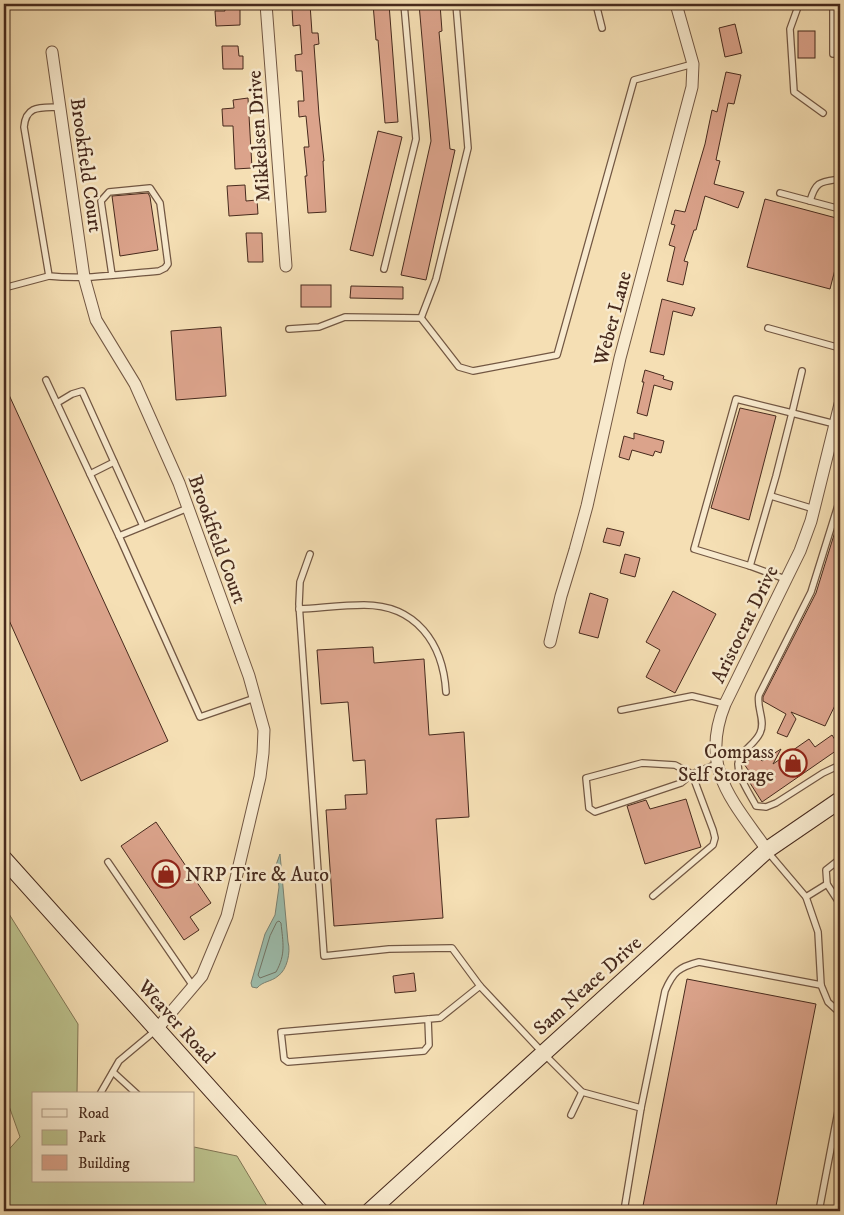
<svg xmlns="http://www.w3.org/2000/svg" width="844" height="1215" viewBox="0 0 844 1215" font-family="'IM FELL DW Pica',serif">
	<rect width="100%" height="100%" fill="#f5dfb4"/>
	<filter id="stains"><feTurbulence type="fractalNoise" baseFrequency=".004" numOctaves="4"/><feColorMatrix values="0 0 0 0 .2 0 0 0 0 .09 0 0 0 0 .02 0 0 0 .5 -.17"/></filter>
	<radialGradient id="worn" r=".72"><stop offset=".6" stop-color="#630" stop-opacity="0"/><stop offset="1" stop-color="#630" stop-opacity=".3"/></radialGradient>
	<polygon fill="#bcc28d" stroke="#827655" points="4,906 78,1024 77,1094 34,1094 34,1181 194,1181 194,1147 237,1156 270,1211 183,1211 177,1207 163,1211 4,1211 4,1155 20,1137 4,1092"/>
	<path fill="#9cbdad" stroke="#7a8273" d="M280,854l8,88c3,10 -1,28 -10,34 -7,6 -15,5 -21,12l-5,-1 -1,-4 14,-49 10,-19 4,-28 -3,-22z"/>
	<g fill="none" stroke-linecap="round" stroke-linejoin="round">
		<path stroke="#727465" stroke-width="1" d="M277,922l2,-1 2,2c2,20 5,31 -5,49l-16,6 -2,-3 12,-39z"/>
	</g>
	<g fill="#dba38b" stroke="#472a1d">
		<polygon points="224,4 240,4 240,25 216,26 215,11 225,11"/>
		<polygon points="297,4 310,4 312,33 318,33 319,44 314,45 319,115 324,161 323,161 326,212 308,213 305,176 307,176 304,147 309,147 306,116 299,117 298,101 304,101 302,71 296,71 295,55 302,54 300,25 293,26 292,9 298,9"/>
		<polygon points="373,4 389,4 398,122 385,123 378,40 376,40"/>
		<polygon points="419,4 440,4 442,31 439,32 450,149 455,150 426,280 401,275 431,141"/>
		<polygon points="735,24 742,53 725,57 719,28"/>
		<rect x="798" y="31" width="17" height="27"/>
		<polygon points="222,46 238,46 239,56 243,56 243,69 223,69"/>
		<polygon points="726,72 741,75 734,104 728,103 716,160 720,161 714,184 744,192 738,208 705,196 696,230 694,230 684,261 688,262 683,285 667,281 675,247 669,245 675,225 671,224 675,210 685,212 705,144 712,110 717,112"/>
		<polygon points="248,98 252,168 235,169 233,126 223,126 222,109 234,108 233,100"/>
		<polygon points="378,131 402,137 373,256 350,250"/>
		<polygon points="245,185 246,201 257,200 258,214 229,216 227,186"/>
		<polygon points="148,193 150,197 158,250 120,256 112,196"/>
		<polygon points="765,199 840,219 840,250 830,289 747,267"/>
		<polygon points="246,233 262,233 263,262 248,262"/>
		<rect x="301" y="285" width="30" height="22"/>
		<polygon points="351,286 403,287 403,299 350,298"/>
		<polygon points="662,299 695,308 692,316 673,311 664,355 650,352"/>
		<polygon points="221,327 226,396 176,400 171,331"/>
		<polygon points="645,370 664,376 663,379 673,382 671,390 654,385 647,416 637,413 644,382 642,382"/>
		<polygon points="4,384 168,741 81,781 4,609"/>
		<polygon points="740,408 776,416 749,520 711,508"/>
		<polygon points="634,433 664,441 661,453 655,451 653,456 632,450 629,460 619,457 624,436 634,439"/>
		<polygon points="838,522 840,523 840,695 825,726 791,712 796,719 787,737 777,733 786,714 763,701 763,697 816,593"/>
		<polygon points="607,528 624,532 620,546 603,542"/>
		<polygon points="625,554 640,558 635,577 620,573"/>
		<polygon points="673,591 716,614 675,693 646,677 660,650 646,642"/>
		<polygon points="590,593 608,599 598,638 579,633"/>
		<polygon points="373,647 374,663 424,659 429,735 464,732 469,817 436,819 443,918 334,926 326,810 346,809 345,795 367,794 365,760 353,761 348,702 321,704 317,650"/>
		<polygon points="832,735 840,748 762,802 750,783 755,780 744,764 757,754 762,761 781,749 773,764 809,739 815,747"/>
		<polygon points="686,799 701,847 645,864 627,806 646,800 650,809"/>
		<polygon points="156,822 211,903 190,917 199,930 184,940 121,846"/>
		<polygon points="414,973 416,991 395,993 393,976"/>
		<polygon points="687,979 816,1004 775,1211 642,1211"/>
	</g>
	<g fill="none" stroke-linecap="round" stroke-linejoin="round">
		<g stroke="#725743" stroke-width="8">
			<g id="lane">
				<polyline points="596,4 602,28"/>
				<polyline points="799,4 790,29 794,92 823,113"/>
				<polyline points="833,4 833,54"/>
				<path d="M60,107c-18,1 -34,-3 -36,20l25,149c37,4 74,-2 110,-5l6,-3 3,-4 -8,-61 -10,-15 -41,4 -8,9 11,74"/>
				<polyline points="780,193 840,209"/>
				<path d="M810,201c6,-20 10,-19 30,-22"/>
				<polyline points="384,269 416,139 404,4"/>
				<polyline points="4,288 49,276"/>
				<polyline points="421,318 436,279 468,148 456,4"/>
				<polyline points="768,328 840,348"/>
				<polyline points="289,329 319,327 345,317 421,318 459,367 473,371 557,355 634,80 693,64"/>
				<polyline points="46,380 119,536"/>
				<polyline points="57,403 72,394 82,391 143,526"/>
				<polyline points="90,474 114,462"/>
				<polyline points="771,496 814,509"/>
				<path d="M840,499l-29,93 -52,103c-3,12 7,26 1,38 -4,9 -14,15 -20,24 -8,12 10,37 16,49l10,1 10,-4 47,-30 17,-8"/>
				<polyline points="188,508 119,536 200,717 255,698"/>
				<polyline points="310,554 300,582 299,604 324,956 389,949 452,948 480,986"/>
				<polyline points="750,566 694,549 736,399 792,413 802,371"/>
				<polyline points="788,580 750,566 776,476 792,413 835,424"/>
				<path d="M299,609c21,-1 43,-4 65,-4 52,0 79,38 82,87"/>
				<polyline points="621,710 692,696 725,704"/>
				<polygon points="642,763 675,765 692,774 681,783 595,812 589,808 586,778"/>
				<polyline points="767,851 806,897 818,932 821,985"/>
				<polyline points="840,859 826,870 827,884 840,904"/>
				<polyline points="108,862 193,986"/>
				<polyline points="653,896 713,845 715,838 713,830 692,774 717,764"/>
				<polyline points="806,897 827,884"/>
				<polyline points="428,1019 429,1045 424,1051 288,1062 284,1059 281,1032 440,1018 480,986 543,1053 582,1092 641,1108 624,1211"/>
				<polyline points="113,1072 137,1094"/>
				<polyline points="100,1094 119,1061 156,1030"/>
				<path d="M641,1108l24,-117c8,-19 14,-24 34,-29l122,23 7,17 12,11"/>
				<polyline points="571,1115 582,1092"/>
				<polyline points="819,1211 840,1101"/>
			</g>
		</g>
		<g stroke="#725743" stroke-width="13">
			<g id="street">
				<polyline points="266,4 286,266"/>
				<polyline points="52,52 84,277 96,320 135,384 179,483 249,676 264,730 263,753 260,777 227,916 202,976 156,1030"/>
				<polyline points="550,642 561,596 575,550 587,506 620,358 692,87 693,64 676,4"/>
				<path d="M767,850c-35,-50 -68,-82 -42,-146l75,-153 11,-30 29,-117"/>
			</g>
		</g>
		<g stroke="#472a1d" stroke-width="18">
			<g id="secondary">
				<polyline points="4,859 320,1211"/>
				<polyline points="370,1211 767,850 840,800"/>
			</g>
		</g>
		<use href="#lane" stroke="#f8eace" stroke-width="5.5"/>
		<use href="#street" stroke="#f8eace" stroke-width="11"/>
		<use href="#secondary" stroke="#f8eace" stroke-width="16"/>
	</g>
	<defs>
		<g id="shop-ring" transform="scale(1.4375)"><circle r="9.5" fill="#f8eace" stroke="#8f2418" stroke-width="1.5"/><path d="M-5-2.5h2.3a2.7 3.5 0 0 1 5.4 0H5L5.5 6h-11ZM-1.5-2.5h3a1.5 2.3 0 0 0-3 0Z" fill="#8f2418"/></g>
	</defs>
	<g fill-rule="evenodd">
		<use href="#shop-ring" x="793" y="763"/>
		<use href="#shop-ring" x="166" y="874"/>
	</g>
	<g text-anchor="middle" stroke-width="5" stroke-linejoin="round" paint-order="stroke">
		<g font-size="20" fill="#472a1d" stroke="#f8eace">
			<text transform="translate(258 136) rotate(-94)" y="7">Mikkelsen Drive</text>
			<text transform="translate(87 165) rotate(82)" y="7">Brookfield Court</text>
			<text transform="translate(612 318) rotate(-75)" y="7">Weber Lane</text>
			<text transform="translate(218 539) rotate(70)" y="7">Brookfield Court</text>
			<text transform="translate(744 624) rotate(-64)" y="7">Aristocrat Drive</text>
			<text transform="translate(587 985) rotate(-42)" y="7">Sam Neace Drive</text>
			<text transform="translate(177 1021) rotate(48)" y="7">Weaver Road</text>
		</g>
		<g font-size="20" fill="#472a1d" stroke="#f8eace" text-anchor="end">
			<text x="774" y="758">Compass<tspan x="774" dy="23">Self Storage</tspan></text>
			<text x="185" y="881" text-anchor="start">NRP Tire &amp; Auto</text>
		</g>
	</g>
	<rect width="844" height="1215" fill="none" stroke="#f5dfb4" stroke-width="20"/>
	<rect x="5" y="5" width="834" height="1205" fill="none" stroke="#472a1d" stroke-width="2.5"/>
	<rect x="10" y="10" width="824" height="1195" fill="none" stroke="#472a1d"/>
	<rect x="32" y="1092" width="162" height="90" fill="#f8eace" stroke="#b19d87"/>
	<rect x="42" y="1109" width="25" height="8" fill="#f8eace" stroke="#b19d87"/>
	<text x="78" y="1118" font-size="15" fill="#472a1d">Road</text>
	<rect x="42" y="1130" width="25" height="15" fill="#bcc28d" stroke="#b19d87"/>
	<text x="78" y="1142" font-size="15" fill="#472a1d">Park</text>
	<rect x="42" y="1155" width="25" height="15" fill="#dba38b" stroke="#b19d87"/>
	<text x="78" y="1168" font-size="15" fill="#472a1d">Building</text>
	<rect width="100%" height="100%" filter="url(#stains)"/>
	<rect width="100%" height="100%" fill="url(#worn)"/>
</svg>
